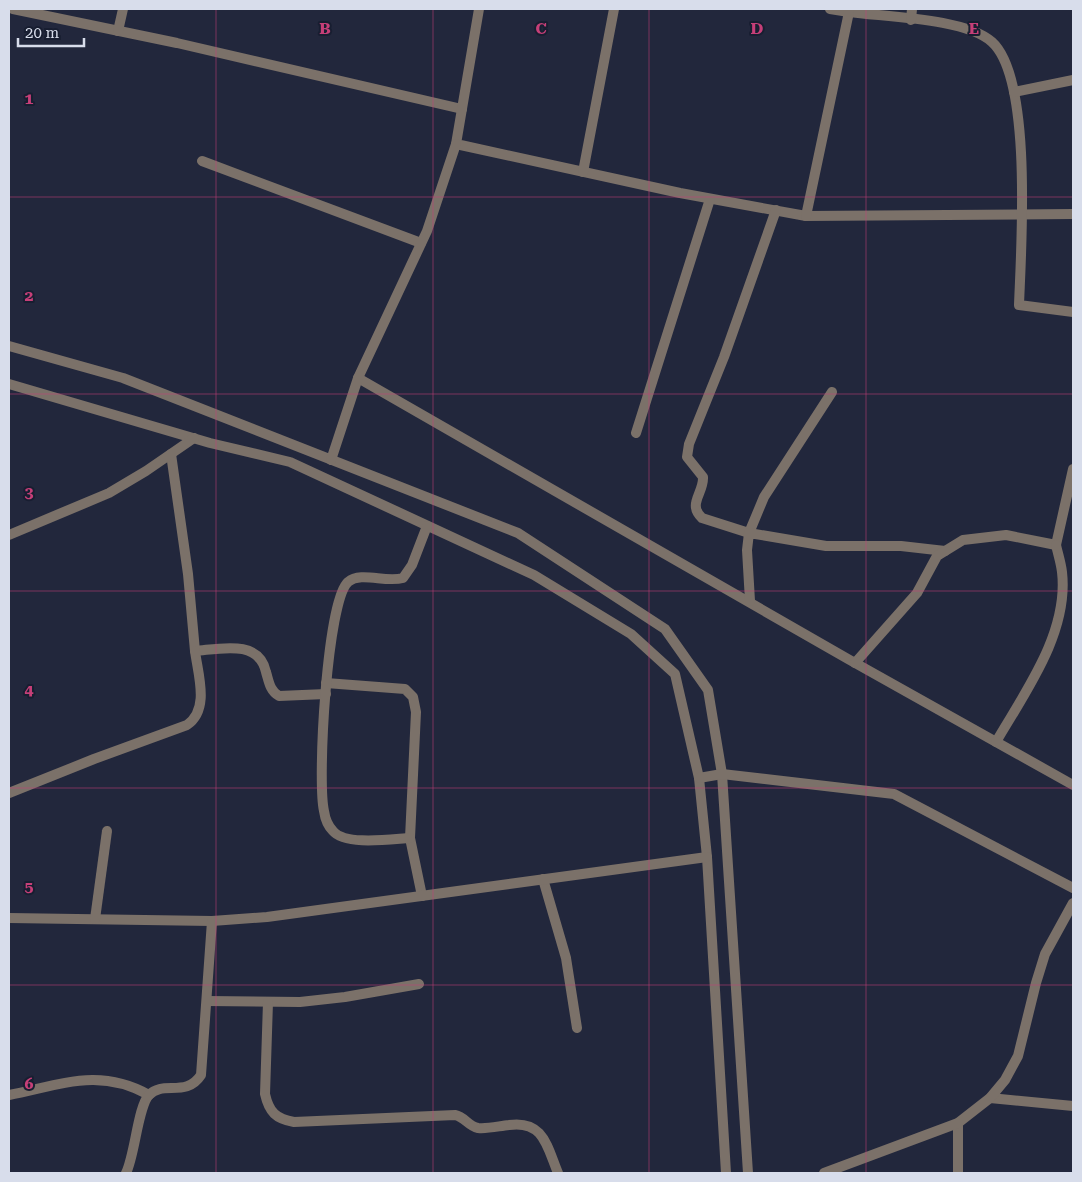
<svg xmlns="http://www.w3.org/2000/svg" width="1082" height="1182" viewBox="0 0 1082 1182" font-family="'Roboto Serif',serif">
	<rect width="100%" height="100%" fill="#22273c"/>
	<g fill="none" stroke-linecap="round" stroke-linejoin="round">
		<g stroke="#7b7169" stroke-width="10">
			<polyline points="13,9 177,43 462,109"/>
			<polyline points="479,9 456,144 680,193 806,216 1073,214"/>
			<path d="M849,12c36,5 117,6 143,30 41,37 29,208 27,263l54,7"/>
			<polyline points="911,20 912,9"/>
			<polyline points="118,31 123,9"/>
			<polyline points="1014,92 1073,80"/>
			<polyline points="202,161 421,243"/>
			<polyline points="583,172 614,9"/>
			<path d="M776,210l-52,147 -35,87 -2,13 16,20c1,16 -16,27 -1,41l47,15 15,-36 68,-105"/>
			<polyline points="806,216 849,12 830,9"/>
			<polyline points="9,346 123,378 518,533 665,629 708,690 722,774 748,1173"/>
			<polyline points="358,378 848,659 1073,785"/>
			<polyline points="9,384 210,443 290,462 534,575 631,634 675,674 699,778 707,857 726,1173"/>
			<polyline points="636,433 710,199"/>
			<path d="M171,454l17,120 7,77c25,-2 64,-12 71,21 3,10 4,19 13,24l47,-2"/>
			<polyline points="331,460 358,378 427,231 456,144"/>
			<polyline points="9,535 109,493 146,471 194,438"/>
			<polyline points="750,601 747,550 749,533 826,546 901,546 945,551"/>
			<polyline points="855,663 917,593 937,556 963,540 1006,535 1056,545 1073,469"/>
			<polyline points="326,683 405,689 413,697 416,712 410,838 422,896"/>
			<path d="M996,742c29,-50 73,-109 66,-170 -1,-9 -4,-18 -6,-27"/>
			<polyline points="699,778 722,774 894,794 1073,888"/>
			<path d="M9,793l85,-34 93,-34c23,-16 11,-50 8,-74"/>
			<path d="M410,838c-18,1 -65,8 -77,-7 -5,-5 -8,-13 -9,-20 -7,-31 3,-210 24,-229 13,-11 37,1 55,-4l9,-13 15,-39"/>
			<polyline points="543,879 566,958 577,1028"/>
			<polyline points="9,918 212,921 267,917 707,857"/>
			<polyline points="95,919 107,831"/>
			<polyline points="207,1001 300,1002 345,997 419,984"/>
			<path d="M268,1002l-3,92c4,18 11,25 29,28l161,-7c10,2 13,11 23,13 10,1 21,-2 31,-3 35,-5 38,22 49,48"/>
			<path d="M9,1095c52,-10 90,-28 140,0"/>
			<polyline points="990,1098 1073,1106"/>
			<polyline points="958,1123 958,1173"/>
			<path d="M126,1173c9,-18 12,-67 23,-78 14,-15 37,3 52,-20l11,-154"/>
			<polyline points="824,1173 958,1123 990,1098 1005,1080 1018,1056 1036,983 1045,954 1073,903"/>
		</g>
	</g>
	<path fill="none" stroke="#c63f78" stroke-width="1" stroke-opacity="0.55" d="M216,9v1164M433,9v1164M649,9v1164M866,9v1164M9,197h1064M9,394h1064M9,591h1064M9,788h1064M9,985h1064"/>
	<g font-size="16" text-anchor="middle" font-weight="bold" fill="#c63f78" stroke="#181e31" stroke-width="4" stroke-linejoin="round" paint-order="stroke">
		<text x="325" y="34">B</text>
		<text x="541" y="34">C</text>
		<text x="757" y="34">D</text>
		<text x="974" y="34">E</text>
		<text x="29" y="104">1</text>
		<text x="29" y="301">2</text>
		<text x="29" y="498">3</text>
		<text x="29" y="695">4</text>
		<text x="29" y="892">5</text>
		<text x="29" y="1089">6</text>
	</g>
	<rect width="1082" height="1182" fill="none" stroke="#d8ddeb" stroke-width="20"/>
	<path d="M18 38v8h66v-8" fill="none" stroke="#d8ddeb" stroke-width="2.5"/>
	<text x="25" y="38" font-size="15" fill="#d8ddeb" stroke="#181e31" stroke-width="4" paint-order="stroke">20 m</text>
</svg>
